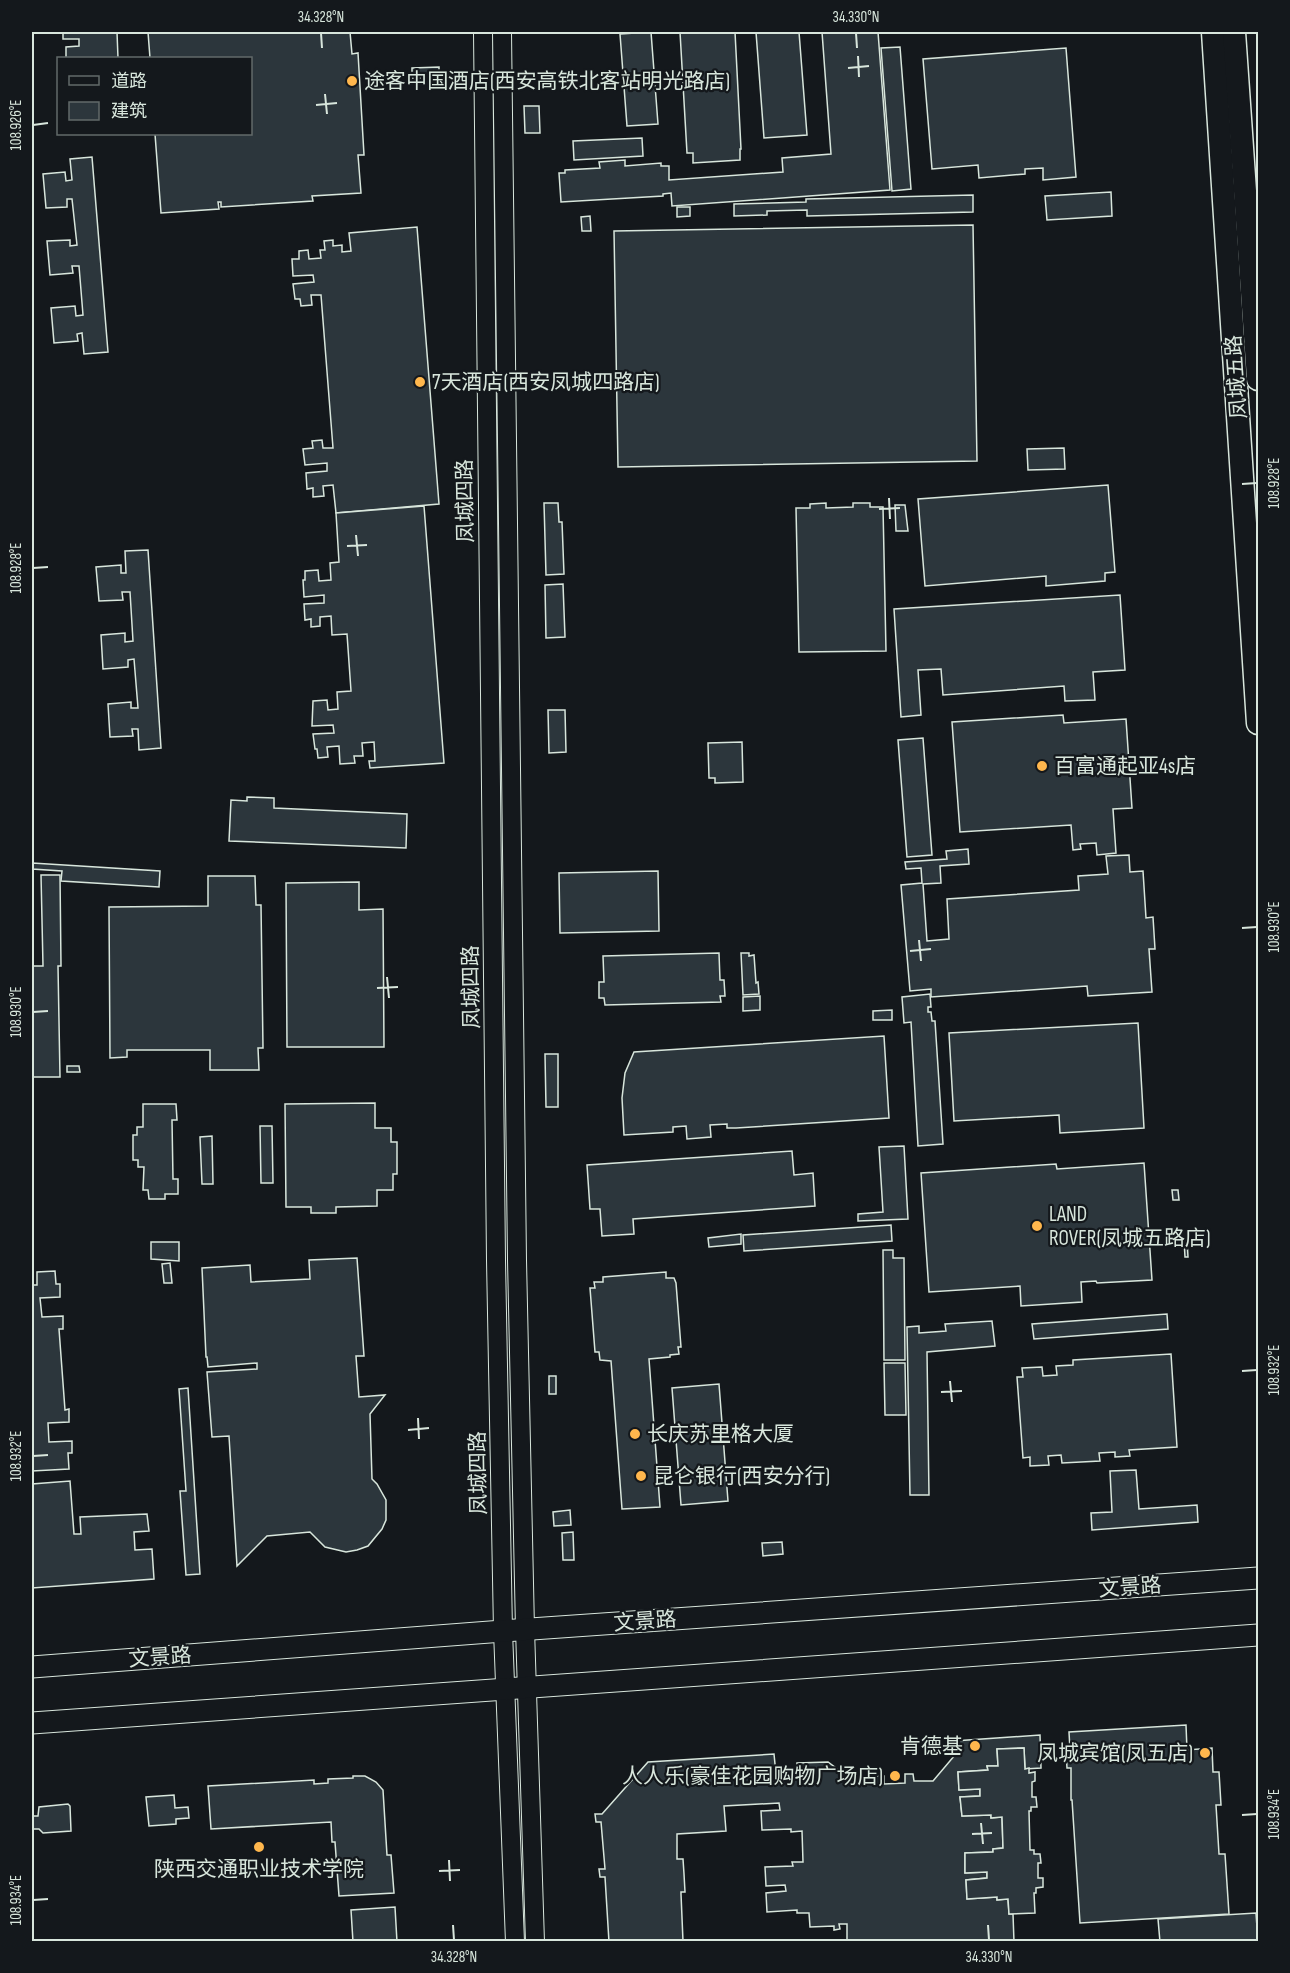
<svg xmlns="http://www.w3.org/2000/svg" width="1290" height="1973" viewBox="0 0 1290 1973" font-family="'Sofia Sans Condensed','Noto Sans SC',sans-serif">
	<rect width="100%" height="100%" fill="#14181c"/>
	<g fill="#2c363c" stroke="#d8e6dc" stroke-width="1.5">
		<polygon points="63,32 117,32 118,58 66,58 66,47 79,46 79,39 63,39"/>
		<polygon points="148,32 350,32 352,54 358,53 364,155 358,155 361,193 312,196 313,201 221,207 221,202 218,202 219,209 161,213 155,134 250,134 250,58 150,58"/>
		<polygon points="651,32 658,124 627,126 620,34"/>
		<polygon points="680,32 735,32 741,149 740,149 740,160 693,163 693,153 687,153"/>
		<polygon points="756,32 799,32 807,135 764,138"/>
		<polygon points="822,32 878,32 890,190 672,206 671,193 663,194 663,196 561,202 559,173 565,173 565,170 600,168 599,162 625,160 625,166 661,163 661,166 669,166 669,180 783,172 782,158 831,154"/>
		<polygon points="900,47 911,189 892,191 881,48"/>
		<polygon points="1066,48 1076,177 1043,180 1043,168 1025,169 1025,174 979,178 978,165 932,169 923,59"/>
		<polygon points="439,67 439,77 412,78 412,68"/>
		<polygon points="524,106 539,106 540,133 525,133"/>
		<polygon points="642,138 643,156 574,160 573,141"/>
		<polygon points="92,157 108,352 84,354 82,333 77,334 78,341 54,343 51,308 75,306 76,316 83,315 79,266 72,266 73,273 50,275 47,241 70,240 70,246 77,245 72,199 67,199 67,207 46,208 43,174 65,172 66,181 72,180 70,159"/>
		<polygon points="1111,192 1112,216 1047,220 1045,196"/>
		<polygon points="973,195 973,212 807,216 807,210 767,211 767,215 734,216 734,204 806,202 806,199"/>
		<polygon points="677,207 690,207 690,216 677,217"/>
		<polygon points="590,216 591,231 582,231 581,217"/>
		<polygon points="973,225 977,461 618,467 614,231"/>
		<polygon points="417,227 439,504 336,513 333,485 323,486 324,496 313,497 313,488 307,489 306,473 327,471 327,463 305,465 303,449 313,448 312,441 322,440 323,448 333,448 321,295 311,295 312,305 301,306 300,299 295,299 293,284 314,282 313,275 293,276 292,259 299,259 299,251 308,250 309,259 321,258 320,250 325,250 324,241 333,240 333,246 342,245 342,252 351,251 349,233"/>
		<polygon points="1064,448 1065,469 1028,470 1027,449"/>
		<polygon points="1108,485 1115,572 1105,573 1105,581 1046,586 1046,576 925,586 918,499"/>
		<polygon points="544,503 558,503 559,522 562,522 564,574 546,575"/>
		<polygon points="826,503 826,508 853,507 853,503 870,503 870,507 883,507 886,651 799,652 796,508 810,508 810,504"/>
		<polygon points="895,505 905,505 908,531 896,531"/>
		<polygon points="424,506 444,763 370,768 369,761 375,761 374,742 362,743 363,756 354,756 355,763 340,764 339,746 327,747 328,757 318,758 317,749 315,749 313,734 334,733 333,725 312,726 313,701 327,700 328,710 338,709 337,692 351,691 347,634 332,635 331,616 320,617 320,626 311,627 311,619 305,620 304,604 324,603 324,595 304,597 303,580 305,580 305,571 318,570 319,581 331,580 330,563 339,562 336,513"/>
		<polygon points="148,550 161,748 139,750 138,729 132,729 133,736 110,737 108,704 131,702 131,708 138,708 134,659 128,660 128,667 103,669 101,635 125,633 125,642 133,641 130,592 122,592 123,600 99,601 96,567 121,565 121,573 126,573 125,551"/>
		<polygon points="563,584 565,637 546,638 545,585"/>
		<polygon points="1120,595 1125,670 1093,672 1095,700 1065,701 1064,686 943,695 941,669 918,670 921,715 901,717 894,609"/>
		<polygon points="548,710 565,710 566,752 549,753"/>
		<polygon points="1063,715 1064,723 1126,719 1132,808 1113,809 1116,853 1097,855 1096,843 1080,844 1081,849 1073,850 1071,825 960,832 952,722"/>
		<polygon points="923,738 932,855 907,857 898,740"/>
		<polygon points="742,742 743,782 715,783 715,778 709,778 708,743"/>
		<polygon points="247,797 274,798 274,808 407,814 406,848 229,841 231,800 247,801"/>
		<polygon points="968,849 969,864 940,866 941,883 923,884 927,941 949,939 947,899 1079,890 1078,876 1108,874 1106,856 1129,855 1130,872 1143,871 1146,918 1153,917 1155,949 1149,949 1152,992 1088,996 1087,986 931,997 931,989 910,991 901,885 922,883 921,868 906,869 905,862 947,859 946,851"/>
		<polygon points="32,863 160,871 159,887 61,881 62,871 32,869"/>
		<polygon points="658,871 659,931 560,933 559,873"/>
		<polygon points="41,875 60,875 61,966 58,966 60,1077 32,1077 32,966 43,966"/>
		<polygon points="208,876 255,876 256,905 261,905 263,1048 258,1048 259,1070 210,1070 210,1050 127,1050 127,1057 110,1058 109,907 208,906"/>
		<polygon points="359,882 359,910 383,909 384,1047 287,1047 286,883"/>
		<polygon points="719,953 720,980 724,980 725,996 720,996 721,1002 605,1005 604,998 599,998 599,982 604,982 603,956"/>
		<polygon points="741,953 749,953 749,956 754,955 756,983 758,982 759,994 743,995"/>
		<polygon points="930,994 931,1007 928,1007 928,1012 931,1012 932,1021 935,1021 943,1144 918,1146 911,1022 904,1023 902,997"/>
		<polygon points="760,996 760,1010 743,1011 743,997"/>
		<polygon points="892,1010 892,1020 873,1020 873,1011"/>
		<polygon points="1138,1023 1144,1128 1060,1133 1059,1115 954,1121 949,1033"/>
		<polygon points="884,1036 889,1118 736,1128 727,1128 727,1124 710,1125 711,1137 687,1139 686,1126 673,1127 673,1132 624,1135 622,1098 625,1073 634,1052"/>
		<polygon points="545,1054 558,1054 558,1107 546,1107"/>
		<polygon points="67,1066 79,1066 80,1072 67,1072"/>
		<polygon points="375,1103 375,1128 391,1128 391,1142 397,1142 397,1174 393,1174 393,1190 377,1190 377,1206 336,1207 336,1213 311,1213 311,1207 286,1207 285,1104"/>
		<polygon points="143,1104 176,1104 177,1120 172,1120 173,1179 178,1179 178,1194 165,1194 165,1199 149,1199 148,1190 143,1190 144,1167 138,1167 138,1160 133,1160 133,1135 137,1135 137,1127 143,1127"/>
		<polygon points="260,1126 272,1126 273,1183 261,1183"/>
		<polygon points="212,1136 213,1184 202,1184 200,1137"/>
		<polygon points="904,1146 908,1219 858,1221 858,1214 883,1212 879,1147"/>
		<polygon points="792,1151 794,1175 813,1173 815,1206 633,1219 634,1234 602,1236 600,1209 590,1209 587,1165"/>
		<polygon points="1144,1163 1152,1280 1097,1283 1096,1281 1081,1282 1082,1302 1021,1306 1020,1286 929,1292 921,1173 1056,1164 1057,1169"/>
		<polygon points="1172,1190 1178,1190 1179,1200 1173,1200"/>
		<polygon points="891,1225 892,1241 744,1251 743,1235"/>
		<polygon points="741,1234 741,1244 709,1247 708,1238"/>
		<polygon points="1184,1240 1187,1240 1188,1257 1185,1257"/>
		<polygon points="151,1242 179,1242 179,1261 151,1259"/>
		<polygon points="883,1250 893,1250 893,1258 904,1258 905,1360 884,1360"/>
		<polygon points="357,1258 364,1356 356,1356 359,1397 385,1395 370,1414 372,1479 377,1484 386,1500 386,1520 382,1529 368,1546 357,1550 346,1552 325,1547 310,1532 267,1536 237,1566 229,1436 212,1437 207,1372 257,1369 257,1363 208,1367 207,1357 206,1357 202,1268 250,1265 251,1282 310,1279 309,1260"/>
		<polygon points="170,1263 172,1283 164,1283 162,1264"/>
		<polygon points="55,1271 56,1284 60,1284 60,1297 40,1298 42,1317 63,1316 63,1329 59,1329 65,1410 69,1409 69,1422 48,1423 49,1442 72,1441 72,1453 68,1453 69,1469 32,1471 32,1285 37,1285 37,1272"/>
		<polygon points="666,1272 666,1278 674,1278 676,1283 681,1347 678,1347 679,1354 670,1355 670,1357 649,1359 660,1507 622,1509 611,1361 600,1360 599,1352 595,1352 590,1288 595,1288 594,1282 603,1282 603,1277"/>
		<polygon points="1167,1314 1168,1329 1034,1339 1032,1324"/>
		<polygon points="992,1321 995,1346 927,1352 929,1495 910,1495 907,1327 919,1326 919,1333 946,1331 945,1324"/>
		<polygon points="1171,1354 1177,1447 1129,1450 1130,1456 1115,1457 1115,1452 1099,1453 1100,1461 1062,1463 1061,1455 1048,1456 1049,1465 1030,1466 1030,1457 1023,1458 1017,1377 1023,1377 1022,1368 1042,1367 1043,1376 1057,1375 1056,1366 1073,1365 1073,1360"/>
		<polygon points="884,1363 905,1363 906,1415 885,1415"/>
		<rect x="549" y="1376" width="7" height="18"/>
		<polygon points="719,1384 728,1501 681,1505 672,1388"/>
		<polygon points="188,1388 200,1574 186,1575 180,1491 186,1491 179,1389"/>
		<polygon points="1136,1470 1139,1509 1197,1505 1198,1522 1092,1530 1091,1513 1112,1512 1110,1471"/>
		<polygon points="70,1481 74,1534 81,1534 80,1517 147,1514 149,1531 134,1532 135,1550 152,1549 154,1579 32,1588 32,1484"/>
		<polygon points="570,1510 571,1525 554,1526 553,1512"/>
		<polygon points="573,1532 574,1560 563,1560 562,1533"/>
		<polygon points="782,1542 783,1554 763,1556 762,1543"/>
		<polygon points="1186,1725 1187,1750 1212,1748 1213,1772 1219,1772 1221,1805 1216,1805 1219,1854 1225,1854 1229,1914 1080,1923 1072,1800 1071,1800 1071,1768 1067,1768 1066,1751 1070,1750 1069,1732"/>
		<polygon points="1040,1735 1041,1768 1025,1769 1024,1748 997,1749 998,1766 987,1766 988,1770 958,1772 959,1790 980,1789 980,1796 960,1797 962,1816 991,1815 991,1818 1002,1817 1003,1848 993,1849 993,1852 965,1853 965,1873 987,1872 987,1878 966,1880 967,1899 997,1897 997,1900 1008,1899 1009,1914 1013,1914 1014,1942 847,1942 847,1924 839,1924 840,1929 834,1930 834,1926 810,1927 809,1913 797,1913 797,1910 767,1912 766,1893 786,1891 785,1885 766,1886 765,1867 793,1866 792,1862 803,1862 802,1831 791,1832 791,1829 762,1830 761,1811 780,1810 779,1803 724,1806 726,1831 677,1834 677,1859 683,1859 684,1874 685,1892 681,1892 681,1894 683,1941 690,1942 609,1942 605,1877 600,1877 599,1869 605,1869 601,1822 596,1822 595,1814 602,1814 648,1762 774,1754 777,1784 781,1784 781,1780 797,1779 797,1763 828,1762 859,1785 875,1784 876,1776 884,1776 884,1784 905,1783 905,1774 913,1774 914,1781 933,1781 955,1755 954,1741"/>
		<polygon points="1024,1748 1025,1769 1029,1768 1029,1773 1035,1772 1035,1781 1032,1782 1032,1797 1036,1797 1037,1807 1031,1807 1031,1811 1029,1811 1030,1850 1034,1850 1034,1854 1040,1854 1041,1863 1038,1863 1038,1878 1043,1878 1043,1887 1036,1888 1036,1893 1034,1893 1035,1913 1009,1914 1008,1899 997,1900 997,1897 967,1899 966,1880 987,1878 987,1872 965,1873 965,1853 993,1852 993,1849 1003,1848 1002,1817 991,1818 991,1815 962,1816 960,1797 980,1796 980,1789 959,1790 958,1772 988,1770 987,1766 998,1766 997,1749"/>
		<polygon points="353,1776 365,1776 376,1782 383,1790 387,1855 391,1855 394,1893 339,1896 335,1842 332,1842 331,1822 211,1829 208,1786 314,1780 314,1784 328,1783 328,1779 353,1778"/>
		<polygon points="174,1795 175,1808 188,1807 189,1818 176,1819 176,1824 149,1826 146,1797"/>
		<polygon points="68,1804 70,1806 71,1831 43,1833 39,1829 32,1829 32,1816 38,1816 39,1807"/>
		<polygon points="395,1907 397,1942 353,1942 351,1910"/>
		<polygon points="1256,1913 1258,1942 1160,1942 1158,1919"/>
	</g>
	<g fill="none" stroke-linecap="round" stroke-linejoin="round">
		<g stroke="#d8e6dc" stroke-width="20">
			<g id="tertiary">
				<polyline points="483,32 496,1260 503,1631 515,1942"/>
				<polyline points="502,32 517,1260 525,1629 535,1942"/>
			</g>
		</g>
		<g stroke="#d8e6dc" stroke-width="23">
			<g id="secondary">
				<polyline points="32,1667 503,1631 1258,1578"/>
				<polyline points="32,1723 1258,1635"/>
			</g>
		</g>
		<g stroke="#d8e6dc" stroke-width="25">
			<g id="primary">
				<polyline points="1213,32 1258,723"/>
				<polyline points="1234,32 1258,379"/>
			</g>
		</g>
		<use href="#tertiary" stroke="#14181c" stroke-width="18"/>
		<use href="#secondary" stroke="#14181c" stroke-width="21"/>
		<use href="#primary" stroke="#14181c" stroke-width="22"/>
	</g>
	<path fill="none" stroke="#d8e6dc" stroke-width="2" d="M321,33l1,15M856,33l1,15M858,56l1,21M848,68l21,-2M325,94l2,20M316,105l21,-2M33,125l15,-2M1242,484l15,-1M889,498l1,21M879,509l21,-1M356,535l2,21M347,546l20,-1M33,568l15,-1M1242,928l15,-1M919,940l2,21M910,951l21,-2M387,977l2,21M377,988l21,-1M33,1012l15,-1M1242,1371l15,-1M950,1381l2,21M941,1392l21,-1M418,1418l1,21M408,1430l21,-2M33,1456l15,-1M1242,1815l15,-1M981,1823l2,21M972,1834l20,-1M449,1860l1,21M439,1871l21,-1M33,1900l15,-1M453,1925l1,15M988,1925l1,15"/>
	<g fill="#ffb74d" stroke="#14181c" stroke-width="2">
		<circle cx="352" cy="81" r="6"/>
		<circle cx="420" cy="382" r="6"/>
		<circle cx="1042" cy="766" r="6"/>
		<circle cx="1037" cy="1226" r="6"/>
		<circle cx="635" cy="1434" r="6"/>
		<circle cx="641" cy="1476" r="6"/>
		<circle cx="975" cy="1746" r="6"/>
		<circle cx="1205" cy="1753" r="6"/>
		<circle cx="895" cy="1776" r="6"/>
		<circle cx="259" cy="1847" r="6"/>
	</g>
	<g text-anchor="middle" stroke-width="4.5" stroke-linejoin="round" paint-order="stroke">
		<g font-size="21" fill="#d8e6dc" stroke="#14181c" text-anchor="start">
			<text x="364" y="88">途客中国酒店(西安高铁北客站明光路店)</text>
			<text x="432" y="389">7天酒店(西安凤城四路店)</text>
			<text x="1054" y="773">百富通起亚4s店</text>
			<text x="1049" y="1221">LAND<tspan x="1049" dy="24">ROVER(凤城五路店)</tspan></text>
			<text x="647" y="1441">长庆苏里格大厦</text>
			<text x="653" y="1483">昆仑银行(西安分行)</text>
			<text x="963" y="1753" text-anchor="end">肯德基</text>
			<text x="1193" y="1760" text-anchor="end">凤城宾馆(凤五店)</text>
			<text x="883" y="1783" text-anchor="end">人人乐(豪佳花园购物广场店)</text>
			<text x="259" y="1876" text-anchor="middle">陕西交通职业技术学院</text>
		</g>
		<g font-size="21" fill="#d8e6dc" stroke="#14181c">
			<text transform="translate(1236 377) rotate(-94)" y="7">凤城五路</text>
			<text transform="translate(465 501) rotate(-91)" y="7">凤城四路</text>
			<text transform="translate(471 987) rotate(-91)" y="7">凤城四路</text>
			<text transform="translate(478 1473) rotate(-91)" y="7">凤城四路</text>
			<text transform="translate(1130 1587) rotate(-4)" y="7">文景路</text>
			<text transform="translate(645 1621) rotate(-4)" y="7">文景路</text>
			<text transform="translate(160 1657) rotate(-4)" y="7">文景路</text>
		</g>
	</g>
	<rect width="1290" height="1973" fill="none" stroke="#14181c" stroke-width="66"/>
	<rect x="57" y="57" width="195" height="78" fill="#14181c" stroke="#626a69" stroke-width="1.5"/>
	<rect x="69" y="76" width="30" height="9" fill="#14181c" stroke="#626a69" stroke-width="1.5"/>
	<text x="111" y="87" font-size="18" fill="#d8e6dc">道路</text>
	<rect x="69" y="102" width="30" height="18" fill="#2c363c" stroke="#626a69" stroke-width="1.5"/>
	<text x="111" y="117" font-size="18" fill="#d8e6dc">建筑</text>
	<rect x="33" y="33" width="1224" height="1907" fill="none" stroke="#d8e6dc" stroke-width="2"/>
	<g font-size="15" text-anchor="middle" fill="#d8e6dc">
		<text x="321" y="22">34.328°N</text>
		<text x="856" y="22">34.330°N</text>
		<text transform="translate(16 125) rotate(-90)" y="5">108.926°E</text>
		<text transform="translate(1274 483) rotate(-90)" y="5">108.928°E</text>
		<text transform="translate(16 568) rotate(-90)" y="5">108.928°E</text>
		<text transform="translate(1274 927) rotate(-90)" y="5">108.930°E</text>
		<text transform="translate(16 1012) rotate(-90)" y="5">108.930°E</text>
		<text transform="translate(1274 1370) rotate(-90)" y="5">108.932°E</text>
		<text transform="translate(16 1456) rotate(-90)" y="5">108.932°E</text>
		<text transform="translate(1274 1814) rotate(-90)" y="5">108.934°E</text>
		<text transform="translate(16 1900) rotate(-90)" y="5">108.934°E</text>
		<text x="454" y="1962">34.328°N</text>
		<text x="989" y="1962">34.330°N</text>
	</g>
</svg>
